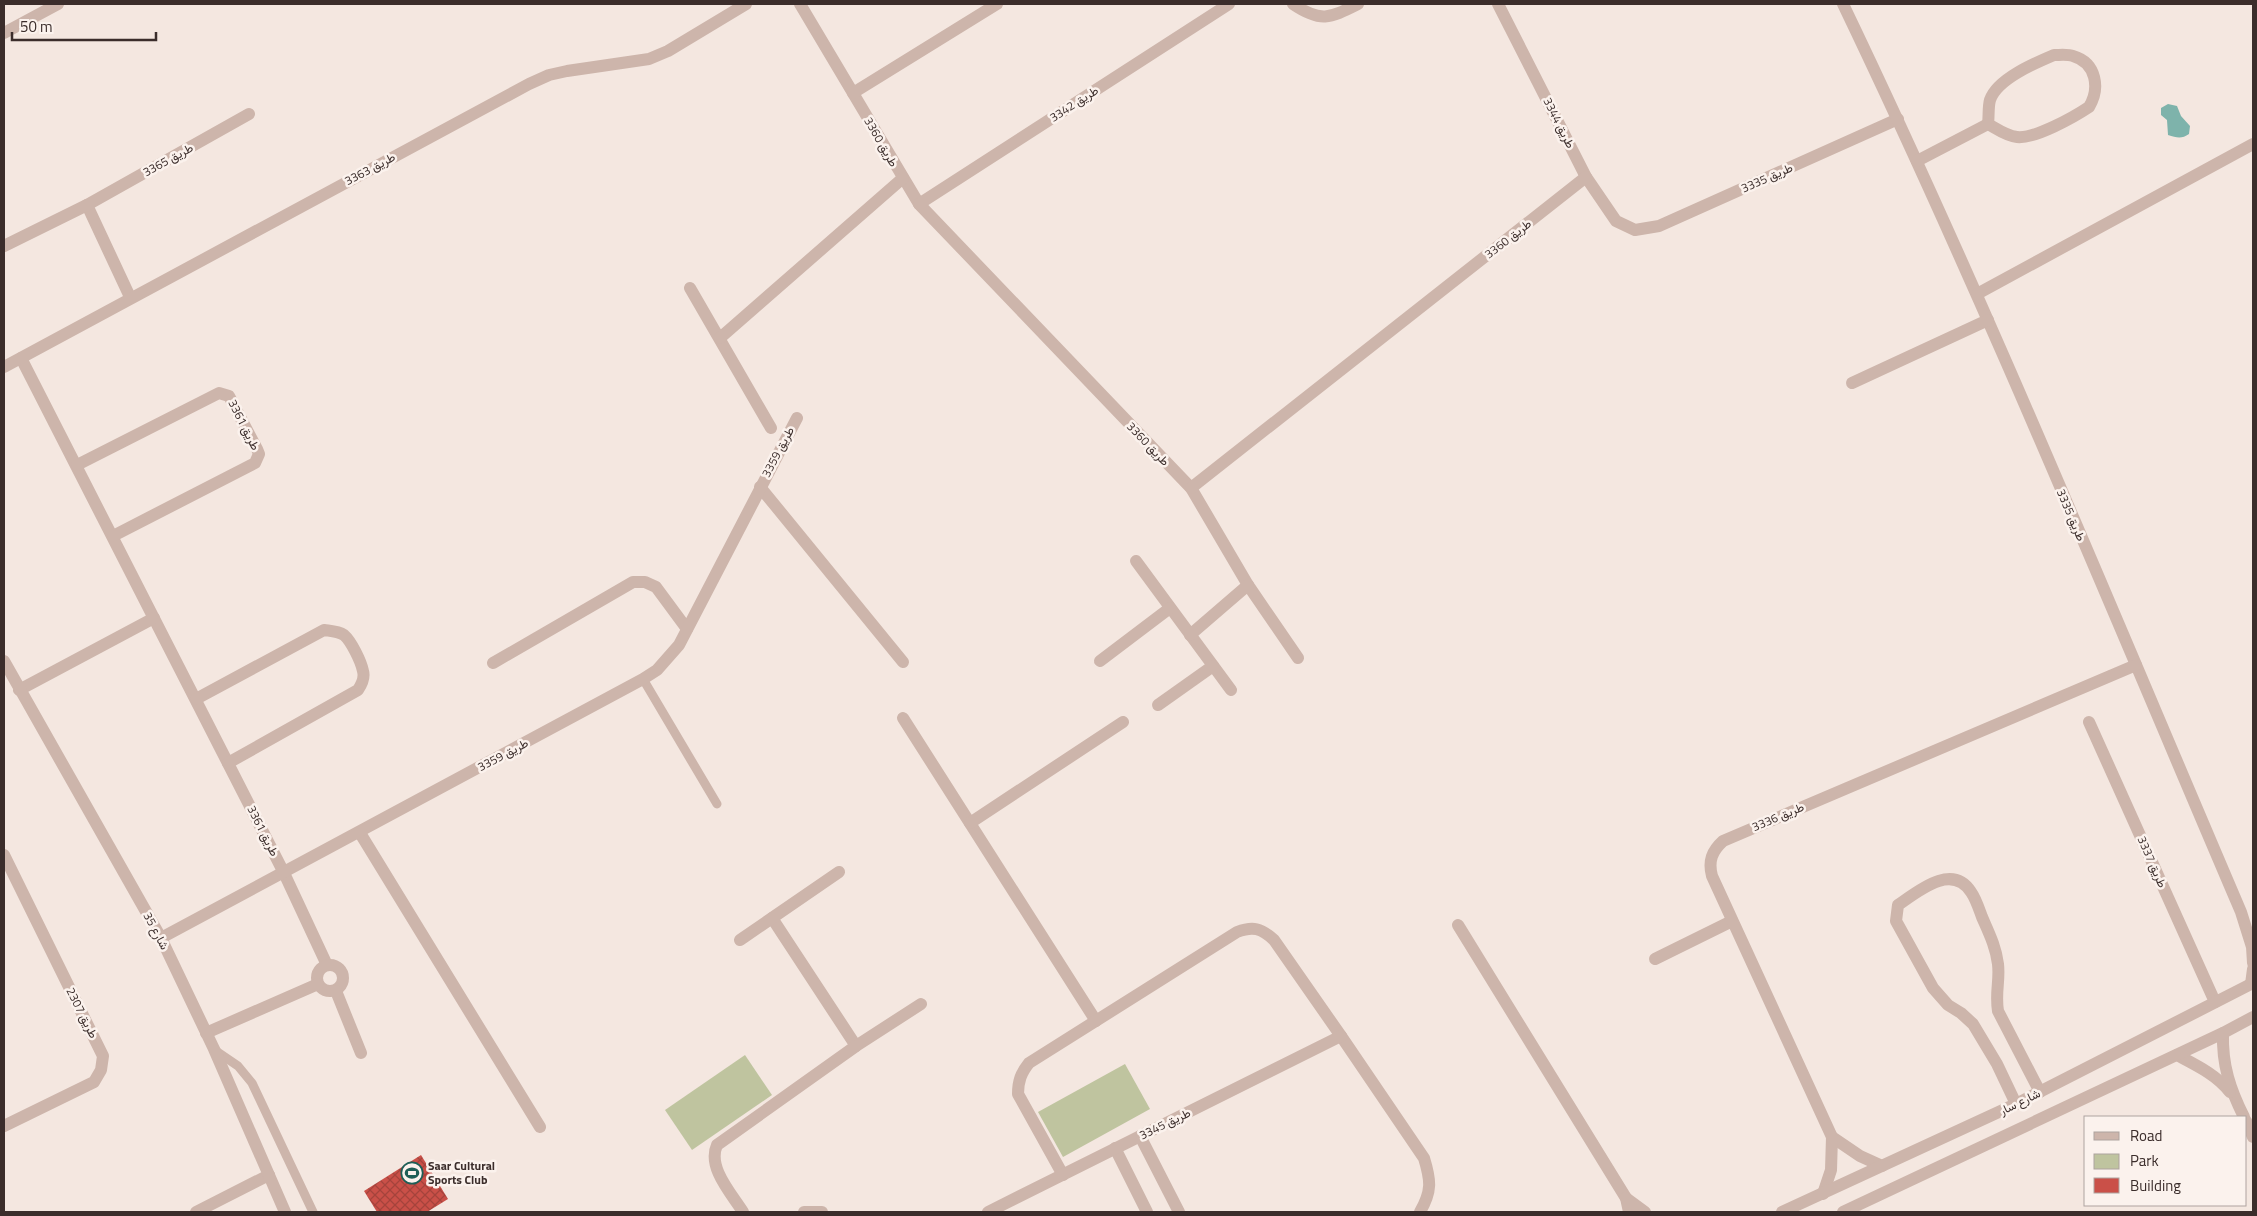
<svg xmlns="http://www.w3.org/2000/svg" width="2257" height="1216" viewBox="0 0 2257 1216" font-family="'Titillium Web',Vazirmatn,sans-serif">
	<defs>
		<pattern id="building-cross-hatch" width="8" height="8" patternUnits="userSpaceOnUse" patternTransform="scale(1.25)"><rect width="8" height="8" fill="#ca5048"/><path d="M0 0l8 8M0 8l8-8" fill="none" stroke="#a5433c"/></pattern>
	</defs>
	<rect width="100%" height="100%" fill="#f4e7e0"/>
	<g fill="#bfc49f">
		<polygon points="745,1055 772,1095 692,1150 665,1110"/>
		<polygon points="1125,1064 1150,1109 1063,1157 1038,1112"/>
	</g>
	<path fill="#7eb3ab" d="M2168,104l9,2 4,10 9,10 -1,8c-7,5 -12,4 -21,1l-1,-15 -6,-5v-7z"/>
	<polygon fill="url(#building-cross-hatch)" points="421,1155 448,1199 427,1212 377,1212 364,1191"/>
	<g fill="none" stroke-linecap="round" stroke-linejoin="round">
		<g stroke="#cdb5ab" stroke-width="9">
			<polyline points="643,679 717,804"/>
			<polyline points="216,1051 238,1066 252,1083 313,1212"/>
		</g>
		<g stroke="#cdb5ab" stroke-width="12">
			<polyline points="800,4 919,204 1191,488 1248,585 1298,658"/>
			<path d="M1293,4c28,19 37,14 65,0"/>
			<polyline points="1498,4 1586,177 1616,221 1635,230 1659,226 1898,119"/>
			<path d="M1843,4c143,298 268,604 398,908l11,35 1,16"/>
			<polyline points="4,33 58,4"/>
			<path d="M2054,55c6,0 14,-1 19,1 24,7 27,33 16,51 -15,10 -54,32 -72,30 -11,-1 -20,-8 -29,-13 1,-7 0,-17 2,-24 7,-21 45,-37 64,-45z"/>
			<polyline points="853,93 997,4"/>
			<polyline points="1917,161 1988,124"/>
			<polyline points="919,204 1229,4"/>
			<polyline points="87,205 130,297"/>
			<polyline points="4,246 87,205 249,114"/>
			<polyline points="690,288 771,428"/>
			<polyline points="1977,294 2253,144"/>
			<polyline points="720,338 903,178"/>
			<polyline points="21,358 284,873 327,965"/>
			<polyline points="4,367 529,84 549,75 567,71 649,59 668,51 746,4"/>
			<polyline points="1852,383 1988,320"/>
			<polyline points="77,465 219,393 229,396 257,449 259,454 255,463 113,536"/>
			<polyline points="760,487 903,662"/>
			<polyline points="1191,488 1586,177"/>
			<polyline points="1136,561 1231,690"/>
			<polyline points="1190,635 1248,585"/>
			<polyline points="1100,661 1170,608"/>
			<polyline points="493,663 633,582 645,582 656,587 687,629"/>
			<polyline points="19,690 154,618"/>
			<path d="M196,699l128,-69c7,1 14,1 20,5 7,6 17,26 19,36 2,7 -1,13 -5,19l-130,73"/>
			<polyline points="1158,705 1213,666"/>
			<polyline points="903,718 1096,1021"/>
			<polyline points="2089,722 2215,1002"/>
			<polyline points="970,823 1123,722"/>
			<polyline points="360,833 540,1127"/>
			<polyline points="4,855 103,1056 101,1070 94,1082 4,1126"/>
			<polyline points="772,918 856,1046"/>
			<polyline points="1458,925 1626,1198 1629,1212"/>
			<polyline points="161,938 643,679 657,670 679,645 797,418"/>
			<polyline points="740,940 839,872"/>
			<polyline points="1655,959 1732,921"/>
			<circle cx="330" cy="978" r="13"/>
			<polyline points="2251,984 2253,969"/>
			<polyline points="336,991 361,1053"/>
			<polyline points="206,1033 318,984"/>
			<path d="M2016,1104l-19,-40 -24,-40 -12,-11 -13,-8 -15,-17 -37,-67 2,-16c19,-13 54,-43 73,-13 5,7 8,17 11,25 7,16 14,30 16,47 2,17 -3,28 0,47l42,81"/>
			<polyline points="1140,1136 1179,1212"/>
			<polyline points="1832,1137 1860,1156 1882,1166"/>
			<polyline points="1115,1148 1147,1212"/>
			<path d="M1063,1175l-45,-81c0,-13 3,-21 11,-31l208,-131c16,-6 24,-4 37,8l67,96 83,122c7,23 8,33 -4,54"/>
			<path d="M1823,1194l8,-24 1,-33 -120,-261c-4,-15 0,-25 11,-35l413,-176"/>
			<polyline points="1626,1198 1645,1212"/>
			<polyline points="196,1212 269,1175"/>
			<path d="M743,1212c-12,-19 -36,-45 -26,-67l139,-99 65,-42"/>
			<polyline points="804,1212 822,1212"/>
			<polyline points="988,1212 1341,1036"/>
		</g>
		<g stroke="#cdb5ab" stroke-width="12">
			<polyline points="4,661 161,938 214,1049 285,1212"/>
			<path d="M2223,1033c-1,32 7,56 21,84"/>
			<path d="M2177,1055c19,10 40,20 53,37"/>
			<polyline points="2246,1121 2253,1137"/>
			<polyline points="1782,1212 2016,1104 2253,983"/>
			<polyline points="1843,1212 2223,1033 2253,1017"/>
		</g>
	</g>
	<defs>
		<g id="stadium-ring" transform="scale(1.125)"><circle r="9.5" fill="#fbf2ed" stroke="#1e5f57" stroke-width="1.5"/><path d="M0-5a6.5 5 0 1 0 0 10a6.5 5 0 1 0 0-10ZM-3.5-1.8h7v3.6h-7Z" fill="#1e5f57"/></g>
	</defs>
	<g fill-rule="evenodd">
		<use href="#stadium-ring" x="412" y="1173"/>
	</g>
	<g text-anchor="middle" stroke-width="5" stroke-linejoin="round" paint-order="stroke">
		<g font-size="12" fill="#3b2d2b" stroke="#fbf2ed">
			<text transform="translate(1074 104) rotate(-33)" y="4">طريق 3342</text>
			<text transform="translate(1559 123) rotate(63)" y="4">طريق 3344</text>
			<text transform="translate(881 142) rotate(60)" y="4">طريق 3360</text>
			<text transform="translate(168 160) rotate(-29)" y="4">طريق 3365</text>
			<text transform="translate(370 169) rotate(-28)" y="4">طريق 3363</text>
			<text transform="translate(1767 178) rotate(-24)" y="4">طريق 3335</text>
			<text transform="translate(1508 239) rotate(-38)" y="4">طريق 3360</text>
			<text transform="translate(244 425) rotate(63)" y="4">طريق 3361</text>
			<text transform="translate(1148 444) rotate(46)" y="4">طريق 3360</text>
			<text transform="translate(778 452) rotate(-62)" y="4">طريق 3359</text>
			<text transform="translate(2071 515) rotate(67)" y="4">طريق 3335</text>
			<text transform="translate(503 755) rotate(-28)" y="4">طريق 3359</text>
			<text transform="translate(1778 817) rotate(-23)" y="4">طريق 3336</text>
			<text transform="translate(263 831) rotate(63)" y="4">طريق 3361</text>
			<text transform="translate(2152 862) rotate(66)" y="4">طريق 3337</text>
			<text transform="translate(156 931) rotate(62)" y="4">شارع 35</text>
			<text transform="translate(82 1013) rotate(63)" y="4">طريق 2307</text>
			<text transform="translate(2020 1102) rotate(-26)" y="4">شارع سار</text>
			<text transform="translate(1165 1124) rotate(-26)" y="4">طريق 3345</text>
		</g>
		<g font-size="12" font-weight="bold" fill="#3b2d2b" stroke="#fbf2ed" text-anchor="start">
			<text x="428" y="1170">Saar Cultural<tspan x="428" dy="14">Sports Club</tspan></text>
		</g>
	</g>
	<rect width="2257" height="1216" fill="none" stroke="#3b2d2b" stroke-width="10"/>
	<rect x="2084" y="1116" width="162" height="90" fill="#fbf2ed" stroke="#aea39f"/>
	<rect x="2094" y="1132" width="25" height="8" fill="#cdb5ab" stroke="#aea39f"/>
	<text x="2130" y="1141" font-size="15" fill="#3b2d2b">Road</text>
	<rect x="2094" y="1154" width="25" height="15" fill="#bfc49f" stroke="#aea39f"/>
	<text x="2130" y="1166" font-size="15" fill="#3b2d2b">Park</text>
	<rect x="2094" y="1178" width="25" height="15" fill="#ca5048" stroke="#aea39f"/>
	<text x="2130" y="1191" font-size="15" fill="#3b2d2b">Building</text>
	<path d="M12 32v8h144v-8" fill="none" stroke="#3b2d2b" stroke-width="2.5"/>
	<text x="20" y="32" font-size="15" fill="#3b2d2b" stroke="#fbf2ed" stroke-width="4" paint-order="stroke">50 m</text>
</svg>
